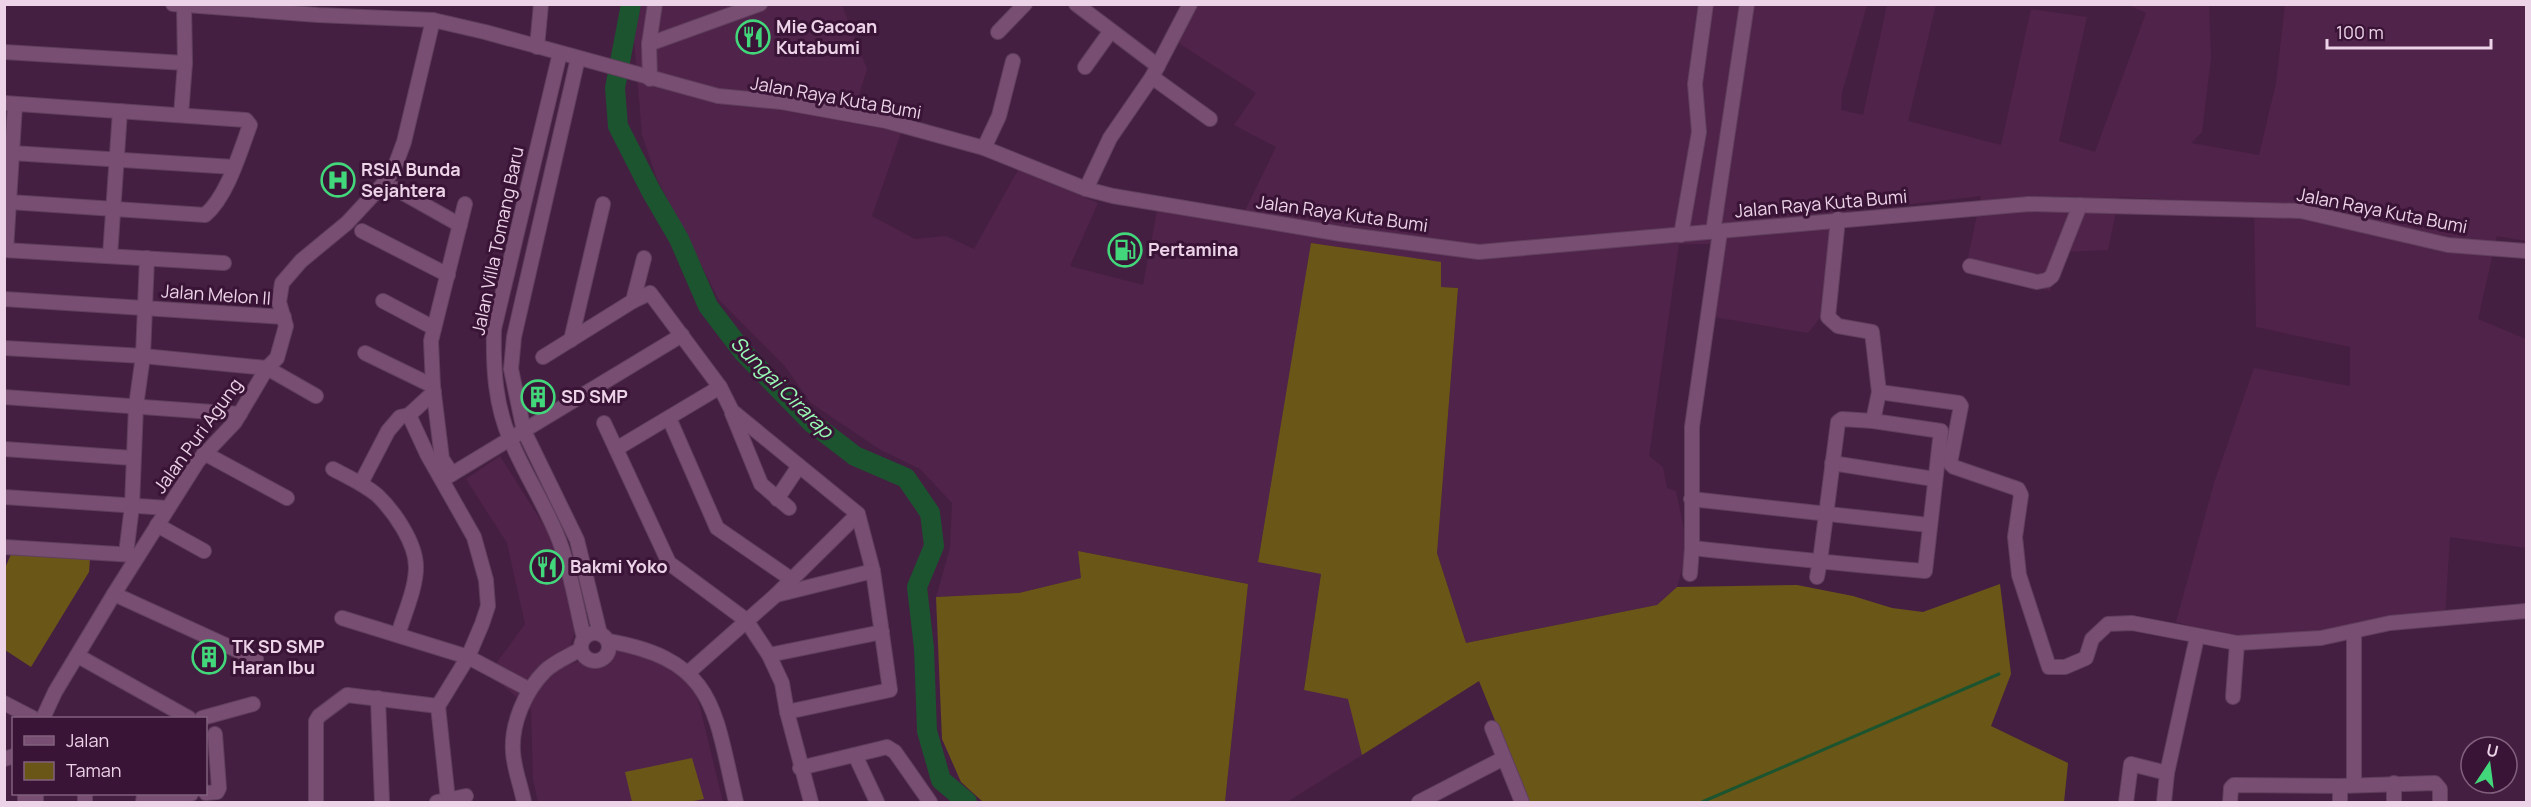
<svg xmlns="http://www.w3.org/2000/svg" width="2531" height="807" viewBox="0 0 2531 807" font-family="Manrope,sans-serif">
	<rect width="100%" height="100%" fill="#451f41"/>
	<g fill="#50234b">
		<polygon points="641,5 842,5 867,69 851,120 901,133 872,216 915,239 946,236 974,249 1018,170 1098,203 1070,266 1143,285 1157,211 1238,225 1276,147 1234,125 1256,93 1174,40 1193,5 1867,5 1842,93 1841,110 1863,115 1887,5 1936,5 1908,121 2001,145 2031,9 2087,17 2059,141 2095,152 2146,13 2128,5 2209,5 2211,58 2202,132 2191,143 2259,155 2276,83 2285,5 2526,5 2526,241 2497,236 2478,319 2526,339 2526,548 2450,537 2445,616 2372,619 2324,636 2224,637 2176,622 2214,483 2254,368 2350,386 2350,347 2256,327 2254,204 2119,197 2108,250 2058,252 2050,291 1966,267 1981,196 1833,213 1820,318 1808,333 1708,316 1717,244 1679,244 1649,456 1663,467 1667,488 1676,491 1688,549 1677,587 1657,605 1466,643 1437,553 1458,288 1441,287 1441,263 1312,243 1258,561 1321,574 1304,689 1349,699 1362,755 1287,802 1225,802 1248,584 1078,551 1082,578 1019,593 936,597 950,548 952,503 920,469 879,449 811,403 784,365 719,300 657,179 642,135 634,39"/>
		<polygon points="500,456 562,554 576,630 562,667 627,645 671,661 697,695 723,802 538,802 533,779 531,710 489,673 525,624 507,543 466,479"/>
	</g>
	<g fill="#6a5718">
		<polygon points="1311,243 1441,262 1441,287 1458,288 1437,553 1466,643 1657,605 1677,587 1797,585 1853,596 1892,608 1923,612 2000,584 2011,674 1991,726 2068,763 2064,802 1528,802 1479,681 1362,755 1348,699 1304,690 1321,574 1258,562"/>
		<polygon points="1078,551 1248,584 1225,802 983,802 961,782 942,739 936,597 1019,593 1081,578"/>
		<polygon points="12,552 90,559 89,572 31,667 5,650 5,568"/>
		<polygon points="692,758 704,799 689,802 632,802 625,772"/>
	</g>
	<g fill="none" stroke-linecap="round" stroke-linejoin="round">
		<polyline stroke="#1b542f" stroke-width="3" points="1702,802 1999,674"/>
		<polyline stroke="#1b542f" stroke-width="20" points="631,4 615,88 618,126 651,191 679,239 708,306 743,352 812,423 855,456 906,478 930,513 934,546 917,587 924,648 927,731 941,780 967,802"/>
		<g stroke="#603f5d" stroke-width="16">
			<g id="minor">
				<polyline points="173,4 318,15 433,20 485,32 718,96 781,102 886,121 984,148 1086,189 1113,196 1341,234 1479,252 2029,204 2301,211 2448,245 2526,251"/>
				<polyline points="1076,4 1158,66"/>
				<polyline points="998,32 1025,4"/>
				<polyline points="649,44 760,4"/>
				<polyline points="537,47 541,4"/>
				<polyline points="4,52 185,63"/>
				<path d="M560,53l-66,276c-1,38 1,77 17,112 14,34 35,65 48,99 12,32 17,65 25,98"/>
				<polyline points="578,58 514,337 511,369 524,431 577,540 600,634"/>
				<polyline points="1085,67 1110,32"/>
				<polyline points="1152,77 1210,119"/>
				<polyline points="650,79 649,44 655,4"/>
				<path d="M4,103l242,17 4,5c-10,27 -23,72 -45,90l-196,-13"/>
				<polyline points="181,115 185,63 184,4"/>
				<polyline points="984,148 999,116 1013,61"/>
				<polyline points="12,153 234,167"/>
				<polyline points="396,189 460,225"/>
				<polyline points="1086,189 1110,138 1152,77 1190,4"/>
				<polyline points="1838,219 1828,317 1838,326 1872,332 1879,392 1873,421"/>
				<polyline points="362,231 448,275"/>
				<polyline points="1713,232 1747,4"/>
				<polyline points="1681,235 1699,132 1695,84 1706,4"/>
				<polyline points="4,250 224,263"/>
				<polyline points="6,250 15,104"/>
				<polyline points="110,256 120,111"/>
				<polyline points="1970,266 2037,282 2047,280 2052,276 2080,205"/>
				<polyline points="4,299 284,317"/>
				<polyline points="383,301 434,328"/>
				<polyline points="633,301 644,258"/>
				<polyline points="571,340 603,204"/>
				<polyline points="4,348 143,356 267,368 316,396"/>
				<polyline points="365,353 433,386"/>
				<polyline points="543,357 633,301 650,293 720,387 732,411 858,514 873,571 890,690 787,712"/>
				<polyline points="1879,392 1959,403 1961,406 1950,463 1954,467 2018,489 2021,495 2015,537 2019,575 2049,667 2065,667 2086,658 2092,639 2108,624 2132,623 2237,643 2321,638 2390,623 2526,611"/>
				<polyline points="4,397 240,414"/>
				<polyline points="732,413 761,484 789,508"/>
				<polyline points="409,415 427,454 474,537 486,580 488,606 482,624 468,657 438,706 448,800"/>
				<polyline points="669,418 717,528 791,579"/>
				<polyline points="604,423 669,563 746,620 769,655 782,683 787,712 811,802"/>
				<polyline points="4,449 133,458"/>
				<polyline points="616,449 720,387"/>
				<polyline points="204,453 287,498"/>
				<polyline points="1832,463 1934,479"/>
				<path d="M333,469c15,8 31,15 44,26 17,16 39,48 39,72 0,22 -12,47 -18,68"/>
				<polyline points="452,474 442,459 433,386 431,341 465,204"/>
				<polyline points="442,480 682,335"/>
				<polyline points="361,483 388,431 400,417 409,415 434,392"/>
				<polyline points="4,497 168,508"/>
				<polyline points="777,499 799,466"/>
				<polyline points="1691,499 1929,525"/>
				<polyline points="157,525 204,551"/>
				<polyline points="4,547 134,555"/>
				<path d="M1692,548c78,8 155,17 233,23l16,-140 -68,-10 -31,-2 -4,3 -18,139 -3,16"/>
				<polyline points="126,554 132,506 136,406 143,356 147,258"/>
				<polyline points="1690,574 1692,548 1692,427 1720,232"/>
				<polyline points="114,594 256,659"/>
				<polyline points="776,595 873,571"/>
				<polyline points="342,618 468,657 530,690"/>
				<polyline points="2354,632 2354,785"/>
				<circle cx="595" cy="647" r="14"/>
				<path d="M608,641c108,19 106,68 128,161"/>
				<polyline points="769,655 882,632"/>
				<polyline points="78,656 189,718"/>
				<polyline points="689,672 776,595 858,514"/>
				<polyline points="2233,697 2237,643"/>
				<polyline points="378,698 382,802"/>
				<polyline points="4,703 33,718"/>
				<polyline points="43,718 55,692 114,594 198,461 235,422 267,368 277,358 286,326 279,302 282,283 301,261 347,223 385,182 394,169 404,142 433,20"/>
				<polyline points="202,718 253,704"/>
				<polyline points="1492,728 1522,802"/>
				<polyline points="855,755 877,802"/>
				<polyline points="4,759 14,756"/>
				<polyline points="800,768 887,747 895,752 930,802"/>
				<polyline points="206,793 217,792 219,788 215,734"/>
				<polyline points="25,802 25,794"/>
				<polyline points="36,802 36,794"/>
				<polyline points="85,802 85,794"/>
				<polyline points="143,802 144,795 147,794 191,794"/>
				<polyline points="316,802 316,721 319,716 347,695 438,706"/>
				<polyline points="437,802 466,796"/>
				<path d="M524,802c-3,-16 -10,-33 -11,-50 -2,-28 12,-61 32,-81 9,-9 24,-15 36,-22"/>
				<polyline points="1419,802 1504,758"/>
				<polyline points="2126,802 2131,764 2167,773"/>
				<polyline points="2164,802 2167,773 2197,637"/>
				<polyline points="2230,802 2231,788 2234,785 2340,786 2435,783 2440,789 2440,802"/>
				<polyline points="2340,802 2340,786"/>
				<polyline points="2394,802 2394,783"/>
			</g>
		</g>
		<use href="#minor" stroke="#784e72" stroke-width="14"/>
	</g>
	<defs>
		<g id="restaurant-ring" transform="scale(1.725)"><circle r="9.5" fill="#3a1436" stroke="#43d77b" stroke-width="1.5"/><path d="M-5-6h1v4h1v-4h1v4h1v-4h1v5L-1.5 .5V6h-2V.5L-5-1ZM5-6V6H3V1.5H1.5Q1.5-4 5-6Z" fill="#43d77b"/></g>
		<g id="hospital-ring" transform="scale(1.725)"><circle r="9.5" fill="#3a1436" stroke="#43d77b" stroke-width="1.5"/><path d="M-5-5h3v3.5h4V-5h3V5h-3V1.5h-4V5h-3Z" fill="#43d77b"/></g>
		<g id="fuel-ring" transform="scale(1.725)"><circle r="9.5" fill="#3a1436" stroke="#43d77b" stroke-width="1.5"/><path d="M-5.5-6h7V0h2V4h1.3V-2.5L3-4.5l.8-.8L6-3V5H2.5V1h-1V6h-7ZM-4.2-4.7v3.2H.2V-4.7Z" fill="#43d77b"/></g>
		<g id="building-ring" transform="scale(1.725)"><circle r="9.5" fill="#3a1436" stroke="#43d77b" stroke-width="1.5"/><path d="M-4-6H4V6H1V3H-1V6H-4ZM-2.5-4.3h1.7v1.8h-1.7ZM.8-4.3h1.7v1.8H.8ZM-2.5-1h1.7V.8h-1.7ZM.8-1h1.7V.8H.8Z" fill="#43d77b"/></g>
	</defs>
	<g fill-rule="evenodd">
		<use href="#restaurant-ring" x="753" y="37"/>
		<use href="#hospital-ring" x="338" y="180"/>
		<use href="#fuel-ring" x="1125" y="250"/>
		<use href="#building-ring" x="538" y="397"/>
		<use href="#restaurant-ring" x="547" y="567"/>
		<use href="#building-ring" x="209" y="657"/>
	</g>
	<g text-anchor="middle" stroke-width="6" stroke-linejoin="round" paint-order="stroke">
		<g font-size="18" font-weight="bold" fill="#ecd3e8" stroke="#3a1436" text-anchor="start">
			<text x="776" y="33">Mie Gacoan<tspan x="776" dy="21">Kutabumi</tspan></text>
			<text x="361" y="176">RSIA Bunda<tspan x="361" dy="21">Sejahtera</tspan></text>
			<text x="1148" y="256">Pertamina</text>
			<text x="561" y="403">SD SMP</text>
			<text x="570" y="573">Bakmi Yoko</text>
			<text x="232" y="653">TK SD SMP<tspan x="232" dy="21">Haran Ibu</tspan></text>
		</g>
		<g font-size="18" fill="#ecd3e8" stroke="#3a1436">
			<text transform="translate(836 98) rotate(10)" y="6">Jalan Raya Kuta Bumi</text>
			<text transform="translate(1821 204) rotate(-5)" y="6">Jalan Raya Kuta Bumi</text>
			<text transform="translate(2382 211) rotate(11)" y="6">Jalan Raya Kuta Bumi</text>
			<text transform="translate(1342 214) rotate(8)" y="6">Jalan Raya Kuta Bumi</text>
			<text transform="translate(498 241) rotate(-78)" y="6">Jalan Villa Tomang Baru</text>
			<text transform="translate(216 295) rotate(4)" y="6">Jalan Melon II</text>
			<text transform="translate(198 436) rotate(-54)" y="6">Jalan Puri Agung</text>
		</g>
		<g font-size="20" font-style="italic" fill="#98fcb4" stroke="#3a1436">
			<text transform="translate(782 387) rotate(45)" y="7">Sungai Cirarap</text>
		</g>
	</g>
	<rect width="2531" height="807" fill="none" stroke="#ecd3e8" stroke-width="12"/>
	<rect x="12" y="717" width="195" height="78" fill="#3a1436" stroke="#81607d" stroke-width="1.5"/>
	<rect x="24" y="736" width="30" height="9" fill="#784e72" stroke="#81607d" stroke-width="1.5"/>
	<text x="66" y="747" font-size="18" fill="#ecd3e8">Jalan</text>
	<rect x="24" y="762" width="30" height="18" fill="#6a5718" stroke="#81607d" stroke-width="1.5"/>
	<text x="66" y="777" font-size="18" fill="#ecd3e8">Taman</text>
	<g transform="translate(2489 765) rotate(13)"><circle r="28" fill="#3a1436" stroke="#81607d" stroke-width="1.5"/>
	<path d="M0-4.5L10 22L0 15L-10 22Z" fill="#43d77b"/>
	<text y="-9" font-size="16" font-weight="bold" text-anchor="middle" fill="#ecd3e8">U</text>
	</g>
	<path d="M2327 39v9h164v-9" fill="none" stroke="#ecd3e8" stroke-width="3"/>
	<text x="2336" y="39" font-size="18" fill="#ecd3e8" stroke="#3a1436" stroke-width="4.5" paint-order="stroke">100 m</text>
</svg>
